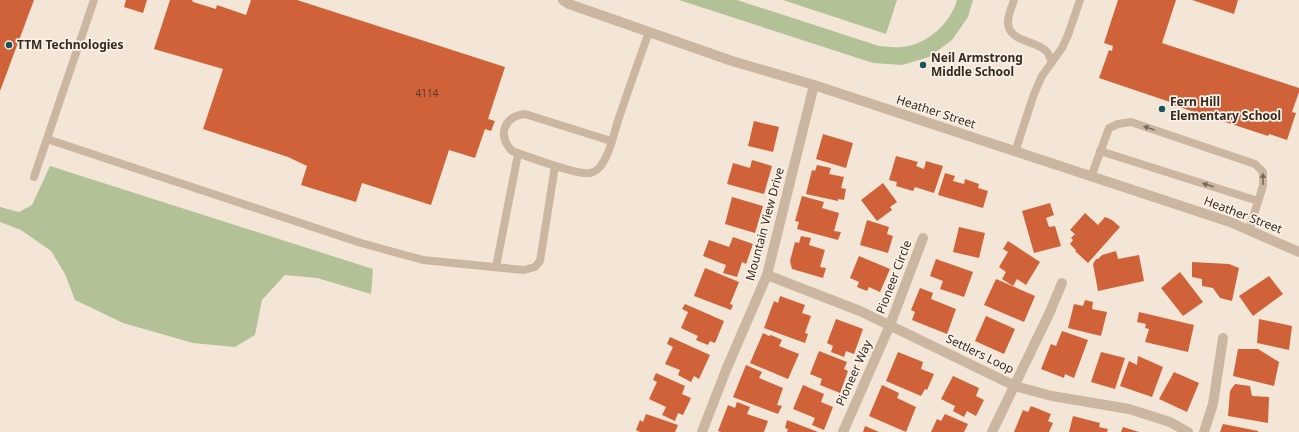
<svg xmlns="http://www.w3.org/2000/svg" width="1299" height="432" viewBox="0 0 1299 432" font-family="'Noto Sans',sans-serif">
	<rect width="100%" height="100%" fill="#f3e6d7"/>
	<g fill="#b2c296">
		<path d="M679,0h58l142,46c7,0 15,2 22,1 26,-2 49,-23 56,-47h16l-5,17 -16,23 -23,17 -27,8 -29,-2z"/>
		<polygon points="783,0 897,0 886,34"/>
		<polygon points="50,166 373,269 371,294 317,278 285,275 262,300 255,335 235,347 193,343 123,323 75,300 65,274 51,251 21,230 0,222 0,207 19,212 32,205"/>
	</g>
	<g fill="#cf6238">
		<polygon points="0,0 34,0 0,91"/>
		<polygon points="126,0 147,0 143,13 124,7"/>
		<polygon points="170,0 192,0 193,2 216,9 217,5 246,15 251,0 297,0 505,67 488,119 495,121 491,131 485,129 475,158 449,150 431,205 362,183 356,202 301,185 307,166 288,157 203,129 223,69 154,49"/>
		<polygon points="1118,0 1176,0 1162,43 1299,88 1299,92 1292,112 1296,113 1287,140 1269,134 1268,136 1173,105 1173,103 1099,78 1109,50 1112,51 1113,46 1104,43"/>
		<polygon points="1192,0 1238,0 1234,14"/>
		<polygon points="754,121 779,127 773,152 748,146"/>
		<polygon points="823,134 853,143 846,168 816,159"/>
		<polygon points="896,156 918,162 916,166 924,169 926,161 943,166 934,193 915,187 913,191 896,186 897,182 889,180"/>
		<polygon points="752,160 772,166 764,194 727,184 733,163 750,168"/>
		<polygon points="817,165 831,168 829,174 844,177 841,188 846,189 844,200 838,199 838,201 806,194 812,170 815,171"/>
		<polygon points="945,173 955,176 953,181 964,184 965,179 979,184 978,188 988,191 983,208 938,195"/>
		<polygon points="883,183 897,202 890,207 892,210 877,221 861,200"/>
		<polygon points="802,196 824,202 822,208 839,213 834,231 841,232 838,240 797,229 799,222 795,221"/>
		<polygon points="732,197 763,206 755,233 725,224"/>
		<polygon points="1050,203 1054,215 1046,218 1049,227 1055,226 1061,246 1034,253 1022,211"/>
		<polygon points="1085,213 1098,225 1105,217 1112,220 1120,227 1088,263 1075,251 1076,250 1070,244 1073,240 1071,238 1075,234 1070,230"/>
		<polygon points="867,220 889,227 887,234 893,236 888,253 860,245"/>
		<polygon points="959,227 985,233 979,258 953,252"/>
		<polygon points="801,236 811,238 809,245 825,250 820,267 826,268 823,278 792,269 790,261 795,242 799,243"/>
		<polygon points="733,237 753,244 746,264 742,262 737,277 723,273 726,265 703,256 709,240 729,247"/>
		<polygon points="1008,241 1040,262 1026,285 1017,279 1013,286 1002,279 1006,272 999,267 1008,252 1003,249"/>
		<polygon points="1116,251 1118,259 1139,255 1144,281 1098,291 1093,264 1096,259 1098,259 1102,255"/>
		<polygon points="859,256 890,269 880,292 869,287 867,291 857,287 859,282 850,278"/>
		<polygon points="936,259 973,272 964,297 940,289 943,281 930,276"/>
		<polygon points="1192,262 1229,264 1239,268 1232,301 1220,298 1213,288 1202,286 1202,279 1192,277"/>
		<polygon points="705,268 739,282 730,304 733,305 731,310 694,296"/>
		<polygon points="1180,272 1203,302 1183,316 1161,288"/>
		<polygon points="1269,276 1283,294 1253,316 1239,296"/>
		<polygon points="996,279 1035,296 1024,322 984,305"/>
		<polygon points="920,288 933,293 931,299 956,309 947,334 912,320 915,312 911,310"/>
		<polygon points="780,296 805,305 802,313 811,316 805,333 808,334 805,343 764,328 774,301 778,303"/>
		<polygon points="1085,300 1093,302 1092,309 1107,312 1101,336 1068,328 1074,304 1083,306"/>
		<polygon points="685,304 724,321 715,343 710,341 708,345 696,340 698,336 681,328 688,312 682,309"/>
		<polygon points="1139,312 1194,325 1188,352 1145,342 1149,329 1145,328 1146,324 1137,322"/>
		<polygon points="986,316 1015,329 1004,354 975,341"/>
		<polygon points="836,319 863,329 854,354 846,351 844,357 831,352 833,346 827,343"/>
		<polygon points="1259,319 1292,326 1289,350 1257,343"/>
		<polygon points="1062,331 1088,340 1074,378 1065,374 1064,378 1041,369 1051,344 1056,346"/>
		<polygon points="763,333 769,336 771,335 782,340 779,346 799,354 788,379 750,363"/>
		<polygon points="670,337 710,355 699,379 694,376 691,382 678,375 680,370 665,364 673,347 667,344"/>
		<polygon points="1238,349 1258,349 1279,362 1274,386 1233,376"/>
		<polygon points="819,351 847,362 844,369 848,371 840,393 820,385 822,379 810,374"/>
		<polygon points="898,352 923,362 921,369 934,374 927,390 925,389 921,396 886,381"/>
		<polygon points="1101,352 1125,358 1115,389 1091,382"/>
		<polygon points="1138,356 1163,367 1152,397 1120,386 1129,361 1137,365"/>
		<polygon points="746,365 762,372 759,378 783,388 777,405 782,406 778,414 733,397"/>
		<polygon points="1174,372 1199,383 1187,412 1159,399"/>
		<polygon points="656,373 685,386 682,394 691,398 683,415 678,413 675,421 662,415 666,407 649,399 657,382 653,380"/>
		<polygon points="953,376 979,388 976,396 984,400 976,416 967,411 964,417 953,411 955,406 941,399"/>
		<polygon points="1235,384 1250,386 1252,396 1269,397 1268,423 1228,416 1230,391"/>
		<polygon points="803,385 824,394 821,402 833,407 824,430 812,425 815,418 793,409"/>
		<polygon points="882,385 899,393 897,398 916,407 906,432 869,416"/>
		<polygon points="737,402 750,407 747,414 768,421 764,432 721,432 718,431 728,405 735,408"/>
		<polygon points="1031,406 1051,414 1048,421 1053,423 1049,432 1014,432 1023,410 1028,412"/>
		<polygon points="646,414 678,425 675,432 640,432 636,430 640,420 643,422"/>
		<polygon points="945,414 968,424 964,432 931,432 937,419 941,421"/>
		<polygon points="1073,416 1100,423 1099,427 1108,429 1107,432 1069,432"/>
		<polygon points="787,420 818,432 787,432 788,429 785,428"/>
		<polygon points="1223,424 1258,431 1258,432 1220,432"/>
		<polygon points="865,426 879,432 863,432"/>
		<polygon points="1123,427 1139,432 1121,432"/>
	</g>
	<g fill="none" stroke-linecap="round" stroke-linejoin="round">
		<g stroke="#cbb6a2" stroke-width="8">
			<path d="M1014,0c-2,7 -6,14 -6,22 0,20 27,18 38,29 3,2 4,7 6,11"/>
			<polyline points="47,139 361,243 423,260 524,270 535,267 540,261 555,166"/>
			<path d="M611,141l-86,-27c-21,2 -28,21 -13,37 14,5 67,25 78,22 5,-1 10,-5 12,-9 8,-11 11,-27 15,-40 10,-31 21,-61 32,-92"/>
			<polyline points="1100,151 1258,201"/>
			<polyline points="1015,152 1034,94 1042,76 1062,48 1068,35 1080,0"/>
			<polyline points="34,177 94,0"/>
			<polyline points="1091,177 1109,128 1118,124 1131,122 1255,164 1263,172 1263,186 1249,230"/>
			<polyline points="496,267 518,154"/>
		</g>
		<g stroke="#cbb6a2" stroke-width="10">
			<polyline points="563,0 569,4 732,61 814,85 1230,222 1299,252"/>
			<polyline points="767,275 860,311 1015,386 1052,396 1129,409 1170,422 1188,432"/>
			<polyline points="702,432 726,370 767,275 814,85"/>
			<polyline points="843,432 890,325 923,238"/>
			<polyline points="992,432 1049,314 1062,283"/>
			<polyline points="1204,432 1213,404 1223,338"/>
		</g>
	</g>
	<defs><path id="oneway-solid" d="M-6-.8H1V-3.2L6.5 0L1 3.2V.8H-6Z"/></defs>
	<g fill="#786a5d">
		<use href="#oneway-solid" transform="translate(1149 128) rotate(-161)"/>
		<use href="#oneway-solid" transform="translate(1263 179) rotate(-91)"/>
		<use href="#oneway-solid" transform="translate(1208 185) rotate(-162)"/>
	</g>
	<g fill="#18535a" stroke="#faf0e3" stroke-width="1.5">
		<circle cx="9" cy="45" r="4"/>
		<circle cx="923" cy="65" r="4"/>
		<circle cx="1162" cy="109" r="4"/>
	</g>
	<g text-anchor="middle" stroke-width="3.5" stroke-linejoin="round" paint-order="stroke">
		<g font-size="10" fill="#5c392a">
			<text x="427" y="97">4114</text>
		</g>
		<g font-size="12" font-weight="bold" fill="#352b25" stroke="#faf0e3" text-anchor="start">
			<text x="17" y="49">TTM Technologies</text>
			<text x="931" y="62">Neil Armstrong<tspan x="931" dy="14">Middle School</tspan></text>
			<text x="1170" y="106">Fern Hill<tspan x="1170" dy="14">Elementary School</tspan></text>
		</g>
		<g font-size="12" fill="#352b25" stroke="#faf0e3">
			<text transform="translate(936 112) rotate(18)" y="4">Heather Street</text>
			<text transform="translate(1243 215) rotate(21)" y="4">Heather Street</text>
			<text transform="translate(765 224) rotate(-75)" y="4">Mountain View Drive</text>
			<text transform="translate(894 277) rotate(-69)" y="4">Pioneer Circle</text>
			<text transform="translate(980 354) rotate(26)" y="4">Settlers Loop</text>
			<text transform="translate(854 373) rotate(-66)" y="4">Pioneer Way</text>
		</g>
	</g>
</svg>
